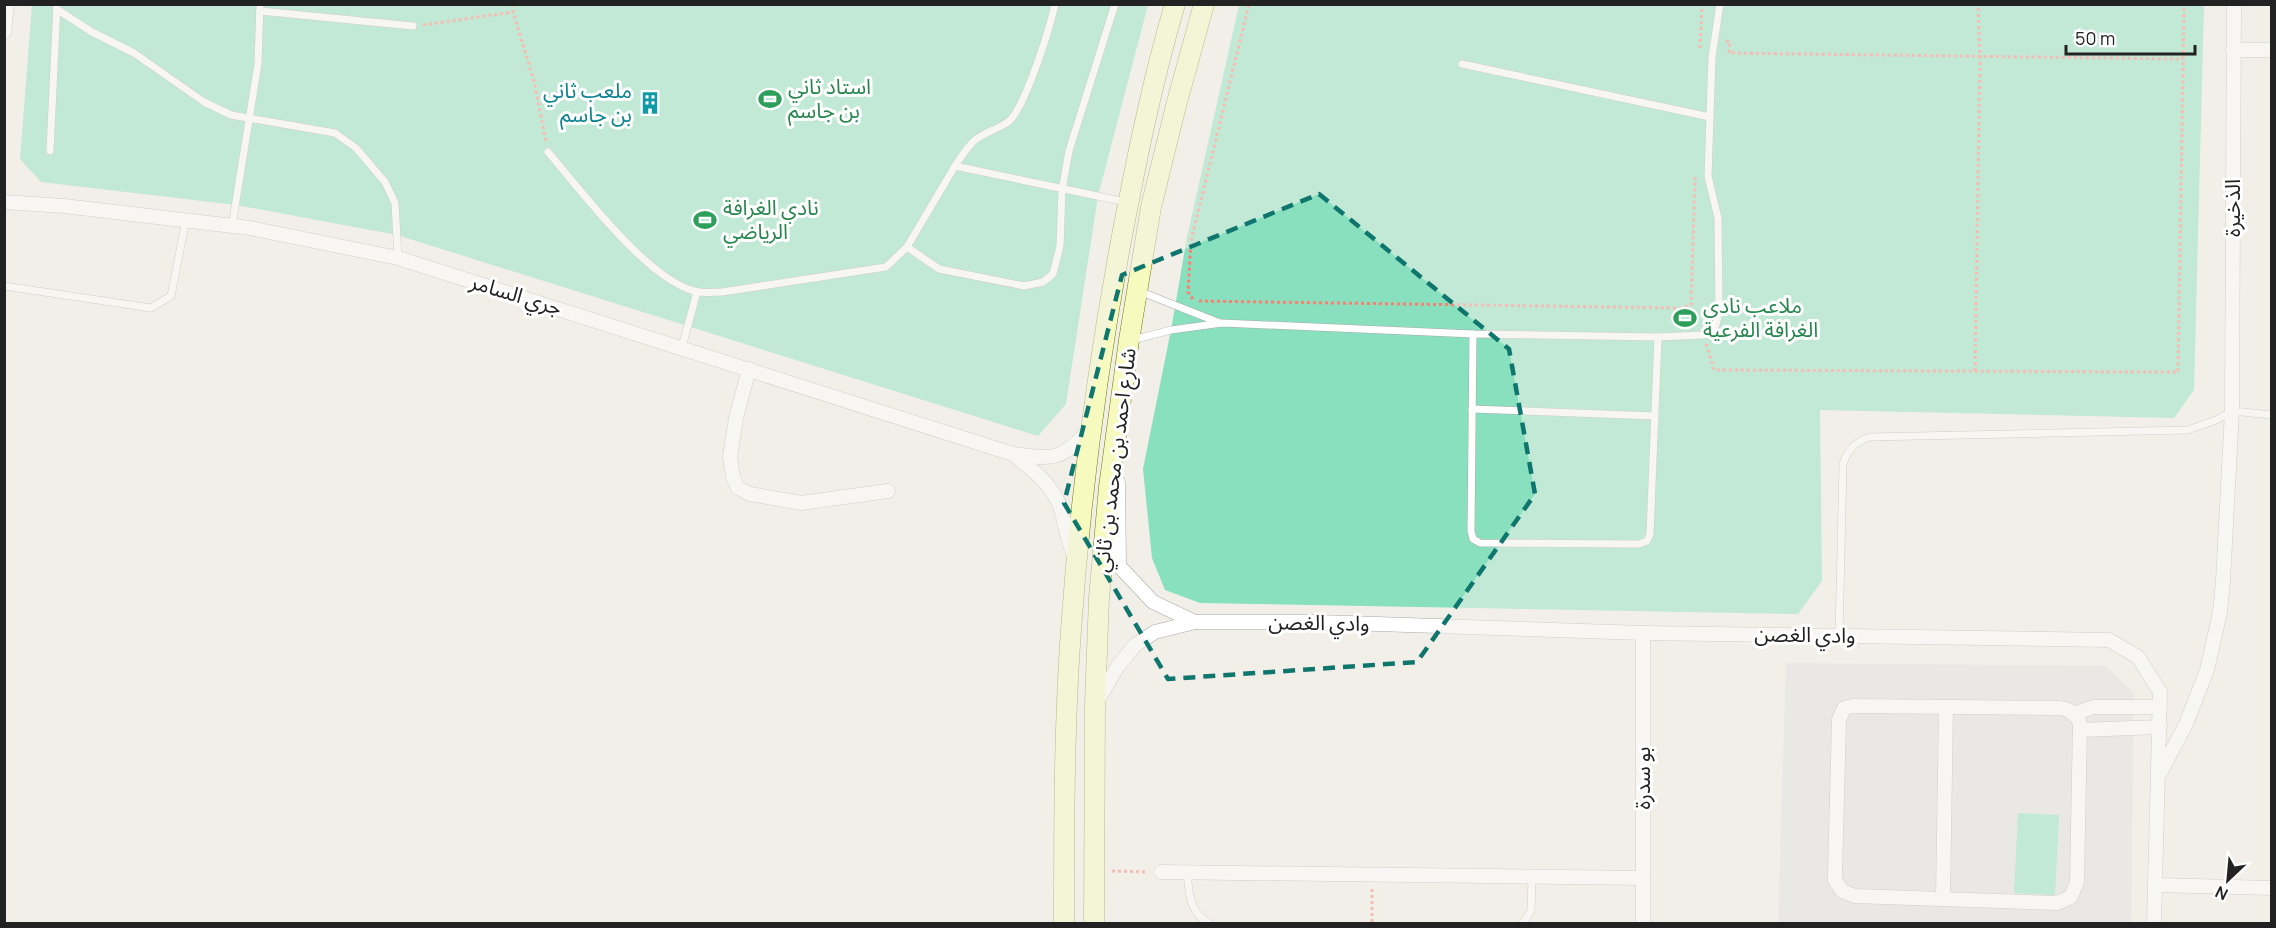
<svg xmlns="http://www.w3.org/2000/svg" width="2276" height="928" viewBox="0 0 2276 928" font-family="Manrope,'Noto Sans Arabic',sans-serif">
	<rect width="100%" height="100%" fill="#f2efe9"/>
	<polygon fill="#e0dfdf" points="1786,663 2106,666 2134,693 2131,923 1778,924"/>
	<g fill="#88e0be">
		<polygon points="32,5 1148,5 1098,196 1066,404 1038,436 397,235 236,205 41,182 20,159"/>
		<polygon points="1239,5 2204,5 2194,390 2174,418 1820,410 1822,581 1798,614 1200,603 1165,590 1152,558 1143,469 1171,330 1187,237"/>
		<polygon points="2018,813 2059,815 2055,895 2014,893"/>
	</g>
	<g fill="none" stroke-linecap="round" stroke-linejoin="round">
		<g stroke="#a9a9a9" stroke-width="8">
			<g id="lane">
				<polyline points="58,10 92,32 134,53 204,102 231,115 335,133 356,148 385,182 395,203 398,258"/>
				<polyline points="260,11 413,26"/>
				<polyline points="1462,64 1710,117"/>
				<polyline points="50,151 57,4"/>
				<path d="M548,152c31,36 103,133 151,140 7,1 15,0 23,0l164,-25 21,-20 48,-81 171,36"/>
				<path d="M955,166c6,-9 12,-19 20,-26 10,-8 23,-11 33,-18 17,-13 42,-95 47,-118"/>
				<polyline points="232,226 258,64 260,4"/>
				<polyline points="907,247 939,269 1024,286 1043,282 1053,274 1060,246 1062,190 1069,151 1115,4"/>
				<polyline points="4,286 151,308 171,296 186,220"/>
				<polyline points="1139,291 1220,323"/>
				<polyline points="1473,334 1471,531 1473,539 1480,543 1639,544 1647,541 1650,534 1658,337"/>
				<polyline points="1132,340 1171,330 1222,323 1473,334 1658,337 1703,335 1716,325 1719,312 1718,218 1708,176 1712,57 1720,4"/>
				<polyline points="682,347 697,292"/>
				<polyline points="1472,409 1655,416"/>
				<path d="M1839,636l4,-172c5,-15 12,-22 27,-27l318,-7 28,-10 16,-9 40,4"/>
				<path d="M1187,872c2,20 2,43 24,52"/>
				<polyline points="1522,924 1531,911 1532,877"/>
			</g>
		</g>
		<g stroke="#a9a9a9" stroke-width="15">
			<g id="street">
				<polyline points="4,32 7,4"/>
				<polyline points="2233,50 2272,50"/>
				<path d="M4,202l60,4 186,22 148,30 615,196c43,6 47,6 78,-25"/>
				<polyline points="749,369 736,418 730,457 733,477 738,488 750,494 801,503 888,491"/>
				<path d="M1014,455c19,15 39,30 47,54 5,17 6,34 15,50"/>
				<polyline points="1118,482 1119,566 1153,602 1195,622"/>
				<polyline points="1643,633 1643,924"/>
				<polyline points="1096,703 1118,666 1135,645 1155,632 1195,622 1318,622 1643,633 2109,640 2138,657 2160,692 2154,924"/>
				<path d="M1853,706l206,2c11,1 18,6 21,16l-3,158 -6,15 -14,6 -202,-7 -13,-5 -7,-11v-7l4,-153 5,-12z"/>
				<polyline points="2075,714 2093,707 2160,707"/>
				<polyline points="2080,730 2160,727"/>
				<polyline points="2160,773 2186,724 2207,670 2220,612 2223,581 2232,411 2234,4"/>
				<polyline points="1161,872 1643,878"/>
				<polyline points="2156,885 2272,888"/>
				<polyline points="1943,899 1946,707"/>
			</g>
		</g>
		<g stroke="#707d05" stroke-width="21">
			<g id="secondary">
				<path d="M1064,924c0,-98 0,-197 7,-294 9,-131 26,-260 50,-389 15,-79 31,-159 54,-237"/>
				<polyline points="1094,924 1095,704 1099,598 1109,487 1129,340 1151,207 1177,102 1204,4"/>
			</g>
		</g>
		<g stroke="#fa8072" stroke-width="3" stroke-dasharray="3 3" stroke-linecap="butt">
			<polyline points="513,4 513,12 534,81 546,142"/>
			<polyline points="423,25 513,12"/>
			<polyline points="1726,41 1730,42 1729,53 2183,59"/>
			<polyline points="1700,48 1702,4"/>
			<polyline points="1193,299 1188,292 1191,241 1249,4"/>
			<polyline points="1199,301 1680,308 1691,305 1695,177"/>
			<polyline points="1706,344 1714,370 2178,372 2184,4"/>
			<polyline points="1975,371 1980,57 1978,4"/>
			<polyline points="1112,871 1147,872"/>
			<polyline points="1372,889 1372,924"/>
		</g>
		<use href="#lane" stroke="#fff" stroke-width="7"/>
		<use href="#street" stroke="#fff" stroke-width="14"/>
		<use href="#secondary" stroke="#f7fabf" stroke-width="20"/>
	</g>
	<path d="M0 0H2276V928H0ZM1319,194l190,155 26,145 -118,168 -249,17 -104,-176 58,-228z" fill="#f2efe9" fill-opacity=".55" fill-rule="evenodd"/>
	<path fill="none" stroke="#0f766e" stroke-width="4.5" stroke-dasharray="12 8" stroke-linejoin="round" d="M1319,194l190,155 26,145 -118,168 -249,17 -104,-176 58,-228z"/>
	<defs>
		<g id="stadium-bare" transform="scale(1.8)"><path d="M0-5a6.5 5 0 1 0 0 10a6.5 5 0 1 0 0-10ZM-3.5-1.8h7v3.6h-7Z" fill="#2e9e5b" stroke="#fff" stroke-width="2.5" paint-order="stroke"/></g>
		<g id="building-bare" transform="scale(1.8)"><path d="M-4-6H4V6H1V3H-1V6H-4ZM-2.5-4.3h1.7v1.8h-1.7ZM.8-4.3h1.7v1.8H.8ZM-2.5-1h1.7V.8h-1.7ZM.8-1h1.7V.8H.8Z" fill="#0f9aa8" stroke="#fff" stroke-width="2.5" paint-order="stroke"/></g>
	</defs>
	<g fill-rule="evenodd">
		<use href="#stadium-bare" x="770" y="99"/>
		<use href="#building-bare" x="650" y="103"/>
		<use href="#stadium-bare" x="705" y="220"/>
		<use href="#stadium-bare" x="1685" y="318"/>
	</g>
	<g text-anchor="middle" stroke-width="6" stroke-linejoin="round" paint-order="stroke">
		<g font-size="21" fill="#27864d" stroke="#fff" text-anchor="start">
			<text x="788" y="94">استاد ثاني<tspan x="788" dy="24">بن جاسم</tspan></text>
			<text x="723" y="215">نادي الغرافة<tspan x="723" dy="24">الرياضي</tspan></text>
			<text x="1703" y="313">ملاعب نادي<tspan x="1703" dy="24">الغرافة الفرعية</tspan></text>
		</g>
		<g font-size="21" fill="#0d838f" stroke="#fff" text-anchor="end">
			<text x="632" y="98">ملعب ثاني<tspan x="632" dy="24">بن جاسم</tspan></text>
		</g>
		<g font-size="21" fill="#222" stroke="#fff">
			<text transform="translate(2233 208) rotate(-90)" y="7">الذخيرة</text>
			<text transform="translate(516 295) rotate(17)" y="7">جري السامر</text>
			<text transform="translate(1115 460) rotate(-83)" y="7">شارع احمد بن محمد بن ثاني</text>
			<text transform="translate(1319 623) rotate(1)" y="7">وادي الغصن</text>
			<text transform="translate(1805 635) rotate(1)" y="7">وادي الغصن</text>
			<text transform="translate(1643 778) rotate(-90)" y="7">بو سدرة</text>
		</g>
	</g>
	<rect width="2276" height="928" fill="none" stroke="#222222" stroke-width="12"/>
	<g transform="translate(2228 880) rotate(206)" stroke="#ffffff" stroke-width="4.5" paint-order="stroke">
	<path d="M0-4.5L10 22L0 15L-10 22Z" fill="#222222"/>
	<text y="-9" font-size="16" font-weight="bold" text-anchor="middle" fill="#222222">N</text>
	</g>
	<path d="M2066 45v9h129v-9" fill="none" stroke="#222222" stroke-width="3"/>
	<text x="2075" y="45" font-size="18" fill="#222222" stroke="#ffffff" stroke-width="4.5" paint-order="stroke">50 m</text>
</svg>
